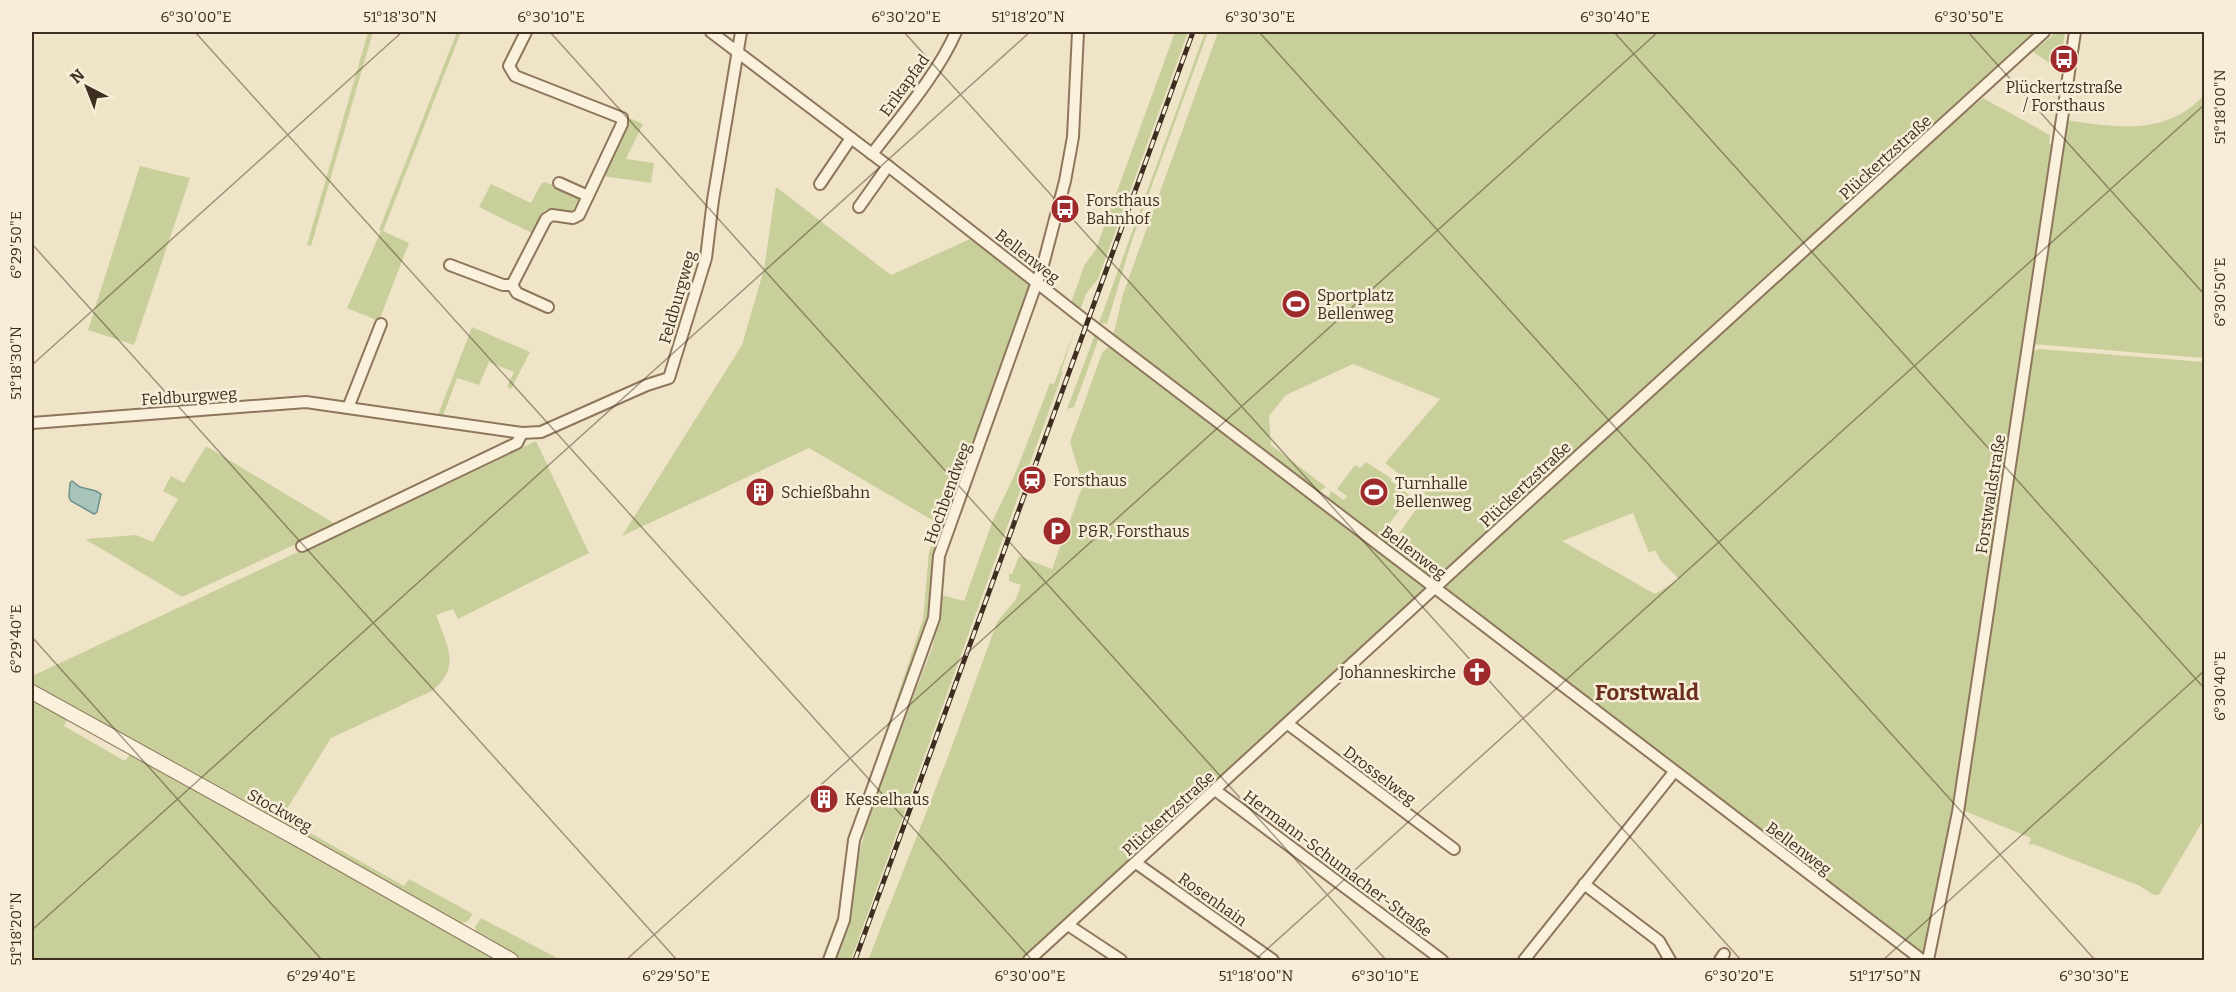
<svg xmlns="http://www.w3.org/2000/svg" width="2236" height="992" viewBox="0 0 2236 992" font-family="Bitter,serif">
	<rect width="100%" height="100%" fill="#f0e4c8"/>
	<g fill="#c9cf9b" fill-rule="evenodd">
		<polygon points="368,32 373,32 311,246 307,245"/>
		<polygon points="457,32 461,32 383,231 409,243 379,321 347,308 381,231 379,230"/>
		<polygon points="1175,32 1188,32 1098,279 1086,294 1080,310 1071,303 1084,266 1096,249"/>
		<polygon points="1205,32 1208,32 1132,240 1107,324 1099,323"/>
		<polygon points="1218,32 2037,32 1443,575 1434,580 1328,499 1331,491 1344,500 1347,496 1337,489 1355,465 1360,468 1366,462 1392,479 1391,481 1410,496 1387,527 1398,535 1426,495 1385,463 1440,399 1353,364 1286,395 1269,416 1271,445 1326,487 1318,492 1113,336 1123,294"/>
		<polygon points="2056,32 2065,32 2060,70 2033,52"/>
		<path d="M2204,95v263l-172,-14 32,-224c51,7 102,17 140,-25z"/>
		<path d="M1983,98l67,37 -1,8 4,2 -98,661 -32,150 -478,-367 2,-6 525,-480 3,2zM1633,513l16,40 6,-3 6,11 18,18 -24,15 -93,-53z"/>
		<polygon points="630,118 643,124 626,159 654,163 651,183 603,176"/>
		<polygon points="140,166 190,178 134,345 88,330"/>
		<polygon points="545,182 577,195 579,199 571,213 545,210 532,233 479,207 491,184 531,203 541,184"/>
		<polygon points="776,187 891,275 970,239 1032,285 935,552 929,621 850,839 840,916 824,960 821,960 838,915 848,837 887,728 923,619 929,552 939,524 809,448 622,536 742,345 764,269"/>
		<polygon points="472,327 530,352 511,389 507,387 514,372 489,362 479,385 457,378 443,416 438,415"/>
		<polygon points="1076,327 1061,371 1063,372 851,960 835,960 848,922 860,851 869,815 933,645 942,595 964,601 993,520 1015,474 1050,383 1054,384"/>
		<polygon points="1095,334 1099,338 1074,407 1067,409"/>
		<polygon points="1110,345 1426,587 1020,960 868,960 948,757 997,622 1016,599 1021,585 1009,581 1009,574 1012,574 1019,556 1052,569 1083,485 1070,442 1102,353"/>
		<polygon points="2040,349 2204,362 2204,819 2159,895 2154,895 2140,886 2033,844 2029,845 2031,838 1962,810 2031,352"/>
		<path d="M536,441l53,112 -131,66 -5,-10 -17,6c11,30 26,52 -4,76l-101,47 -49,79 122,69 5,-7 64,35 -5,7 -9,3 -58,-32 1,-2 -370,-207v-7z"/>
		<polygon points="206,446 337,525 182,597 85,539 136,535 153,542 178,499 163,491 171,476 184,483"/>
		<polygon points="32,697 68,718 64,726 125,761 131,753 394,901 505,960 32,960"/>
		<polygon points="481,918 561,960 523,960 477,935 475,927"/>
	</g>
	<polygon fill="#a9c4bc" stroke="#6f938a" stroke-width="1.5" points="72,481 80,487 96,491 101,494 97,512 94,514 71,501 69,497 70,483"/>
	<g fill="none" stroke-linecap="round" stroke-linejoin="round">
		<g stroke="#8d765c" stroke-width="14">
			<g id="minor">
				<polyline points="711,32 888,166 1078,315 1922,960"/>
				<path d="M872,154c29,-38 65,-79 84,-122"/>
				<polyline points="559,183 588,196"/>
				<polyline points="820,184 851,138"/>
				<polyline points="859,207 888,166"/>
				<polyline points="450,265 503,285 512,285 546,219 552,215 573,218 579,215 622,124 622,118 515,76 509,66 526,32"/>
				<polyline points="512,285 517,293 548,307"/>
				<polyline points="348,408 381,324"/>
				<polyline points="32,423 306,402 522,433 541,432 647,385 669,378 706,258 713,200 741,32"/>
				<polyline points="302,546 517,443 522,433"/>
				<polyline points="1288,724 1454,849"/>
				<polyline points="1215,790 1442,960"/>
				<polyline points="1136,863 1273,960"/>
				<polyline points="1584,884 1659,941 1670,960"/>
				<polyline points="1068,925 1121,960"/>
				<polyline points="829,960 844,920 854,840 934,618 939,556 1043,265 1065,181 1073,137 1078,32"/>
				<polyline points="1029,960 1575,459 2044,32"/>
				<polyline points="1524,960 1674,772"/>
				<polyline points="1720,960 1724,954"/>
				<polyline points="1928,960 1958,812 2075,32"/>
			</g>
		</g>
		<g stroke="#8d765c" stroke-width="16">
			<polyline id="tertiary" points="32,692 301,841 511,960"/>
		</g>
		<use href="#minor" stroke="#faf1dc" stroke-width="10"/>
		<use href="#tertiary" stroke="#faf1dc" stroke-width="14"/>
		<g stroke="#3d2e20" stroke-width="5">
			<polyline id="rail" points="855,960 1193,32"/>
		</g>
		<use href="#rail" stroke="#f7eed8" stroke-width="3" stroke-dasharray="9" stroke-linecap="butt"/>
	</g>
	<path fill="none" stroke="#3d2e20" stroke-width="1.5" stroke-opacity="0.45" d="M195,32l837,928M550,32l836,928M904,32l837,928M1259,32l836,928M1614,32l590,656M1968,32l236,262M32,244l645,716M32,365l370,-333M32,637l290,323M32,930l998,-898M626,960l1032,-928M1255,960l949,-855M1883,960l321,-289"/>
	<defs>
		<g id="bus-disc" transform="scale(1.5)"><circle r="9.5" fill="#9e2a2b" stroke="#f7eed8"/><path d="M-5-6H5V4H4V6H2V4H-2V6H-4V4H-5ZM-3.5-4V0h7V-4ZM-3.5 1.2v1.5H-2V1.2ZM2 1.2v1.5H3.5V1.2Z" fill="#fff"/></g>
		<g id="stadium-disc" transform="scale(1.5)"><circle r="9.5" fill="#9e2a2b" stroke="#f7eed8"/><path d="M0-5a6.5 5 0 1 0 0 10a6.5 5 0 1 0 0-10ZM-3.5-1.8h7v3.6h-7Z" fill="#fff"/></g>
		<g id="station-disc" transform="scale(1.5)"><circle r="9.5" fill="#9e2a2b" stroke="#f7eed8"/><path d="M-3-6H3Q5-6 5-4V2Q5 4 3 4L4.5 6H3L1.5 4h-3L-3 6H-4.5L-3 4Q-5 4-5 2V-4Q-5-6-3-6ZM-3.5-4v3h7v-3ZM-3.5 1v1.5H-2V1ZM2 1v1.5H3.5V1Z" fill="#fff"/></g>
		<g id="building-disc" transform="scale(1.5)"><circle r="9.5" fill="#9e2a2b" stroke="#f7eed8"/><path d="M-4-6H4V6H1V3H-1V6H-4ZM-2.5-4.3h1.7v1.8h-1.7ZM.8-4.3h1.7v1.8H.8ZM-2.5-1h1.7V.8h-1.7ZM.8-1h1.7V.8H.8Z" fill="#fff"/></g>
		<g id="parking-disc" transform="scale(1.5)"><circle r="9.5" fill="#9e2a2b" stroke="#f7eed8"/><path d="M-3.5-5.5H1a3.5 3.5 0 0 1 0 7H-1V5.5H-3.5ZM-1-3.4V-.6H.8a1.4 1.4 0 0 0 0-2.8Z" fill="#fff"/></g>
		<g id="church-disc" transform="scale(1.5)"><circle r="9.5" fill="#9e2a2b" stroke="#f7eed8"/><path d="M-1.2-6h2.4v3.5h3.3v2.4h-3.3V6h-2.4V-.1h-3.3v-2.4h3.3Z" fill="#fff"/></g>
	</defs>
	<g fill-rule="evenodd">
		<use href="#bus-disc" x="2064" y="59"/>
		<use href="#bus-disc" x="1065" y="209"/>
		<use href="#stadium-disc" x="1296" y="304"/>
		<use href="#station-disc" x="1032" y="480"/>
		<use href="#building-disc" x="760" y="492"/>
		<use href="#stadium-disc" x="1374" y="492"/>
		<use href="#parking-disc" x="1057" y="531"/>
		<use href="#church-disc" x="1477" y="672"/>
		<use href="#building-disc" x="824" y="799"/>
	</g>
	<g text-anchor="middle" stroke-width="5" stroke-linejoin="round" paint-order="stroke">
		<g font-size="16" fill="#3d2e20" stroke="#f7eed8">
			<text transform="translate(904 85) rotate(-54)" y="6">Erikapfad</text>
			<text transform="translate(1885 157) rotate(-42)" y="6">Plückertzstraße</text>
			<text transform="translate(1028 256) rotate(38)" y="6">Bellenweg</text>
			<text transform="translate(677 297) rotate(-74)" y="6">Feldburgweg</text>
			<text transform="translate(189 396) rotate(-4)" y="6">Feldburgweg</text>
			<text transform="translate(1525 484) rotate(-43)" y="6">Plückertzstraße</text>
			<text transform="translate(947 493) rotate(-70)" y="6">Hochbendweg</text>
			<text transform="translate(1990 494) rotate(-81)" y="6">Forstwaldstraße</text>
			<text transform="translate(1414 552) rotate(37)" y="6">Bellenweg</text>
			<text transform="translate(1380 775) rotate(37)" y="6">Drosselweg</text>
			<text transform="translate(280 810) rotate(29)" y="6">Stockweg</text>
			<text transform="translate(1168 813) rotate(-42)" y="6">Plückertzstraße</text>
			<text transform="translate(1799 848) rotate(37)" y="6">Bellenweg</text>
			<text transform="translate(1338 863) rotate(37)" y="6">Hermann-Schumacher-Straße</text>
			<text transform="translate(1213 899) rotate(35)" y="6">Rosenhain</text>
		</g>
		<g font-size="16" fill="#3d2e20" stroke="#f7eed8" text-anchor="start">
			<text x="2064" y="93" text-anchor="middle">Plückertzstraße<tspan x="2064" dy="18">/ Forsthaus</tspan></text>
			<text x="1086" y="206">Forsthaus<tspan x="1086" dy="18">Bahnhof</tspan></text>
			<text x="1317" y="301">Sportplatz<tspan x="1317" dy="18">Bellenweg</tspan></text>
			<text x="1053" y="486">Forsthaus</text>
			<text x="1395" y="489">Turnhalle<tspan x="1395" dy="18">Bellenweg</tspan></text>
			<text x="781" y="498">Schießbahn</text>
			<text x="1078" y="537">P&amp;R, Forsthaus</text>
			<text x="1456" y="678" text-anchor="end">Johanneskirche</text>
			<text x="845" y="805">Kesselhaus</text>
		</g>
		<g font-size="22" font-weight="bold" fill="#6b2e1e" stroke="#f7eed8">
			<text x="1647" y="700">Forstwald</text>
		</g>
	</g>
	<rect width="2236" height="992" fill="none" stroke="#f7eed8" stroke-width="66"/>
	<g transform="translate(87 87) rotate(318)" stroke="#f7eed8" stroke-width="4.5" paint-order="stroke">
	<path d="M0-4.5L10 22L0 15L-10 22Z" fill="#3d2e20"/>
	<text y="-9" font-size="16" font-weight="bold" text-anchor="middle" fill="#3d2e20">N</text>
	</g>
	<rect x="33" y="33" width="2170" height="926" fill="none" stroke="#3d2e20" stroke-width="2"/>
	<g font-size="15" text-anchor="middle" fill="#3d2e20">
		<text x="196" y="22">6°30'00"E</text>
		<text x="400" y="22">51°18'30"N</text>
		<text x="551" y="22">6°30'10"E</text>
		<text x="906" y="22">6°30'20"E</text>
		<text x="1028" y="22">51°18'20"N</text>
		<text x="1260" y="22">6°30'30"E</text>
		<text x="1615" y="22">6°30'40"E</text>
		<text x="1969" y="22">6°30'50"E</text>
		<text transform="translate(2220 107) rotate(-90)" y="5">51°18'00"N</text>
		<text transform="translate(16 245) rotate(-90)" y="5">6°29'50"E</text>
		<text transform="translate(2220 292) rotate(-90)" y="5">6°30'50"E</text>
		<text transform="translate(16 363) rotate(-90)" y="5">51°18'30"N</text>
		<text transform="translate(16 639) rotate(-90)" y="5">6°29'40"E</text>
		<text transform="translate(2220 686) rotate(-90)" y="5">6°30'40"E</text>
		<text transform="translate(16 929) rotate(-90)" y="5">51°18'20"N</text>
		<text x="321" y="981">6°29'40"E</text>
		<text x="676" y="981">6°29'50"E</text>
		<text x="1030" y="981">6°30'00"E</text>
		<text x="1256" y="981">51°18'00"N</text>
		<text x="1385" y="981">6°30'10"E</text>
		<text x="1739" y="981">6°30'20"E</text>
		<text x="1885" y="981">51°17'50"N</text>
		<text x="2094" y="981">6°30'30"E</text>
	</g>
</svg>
